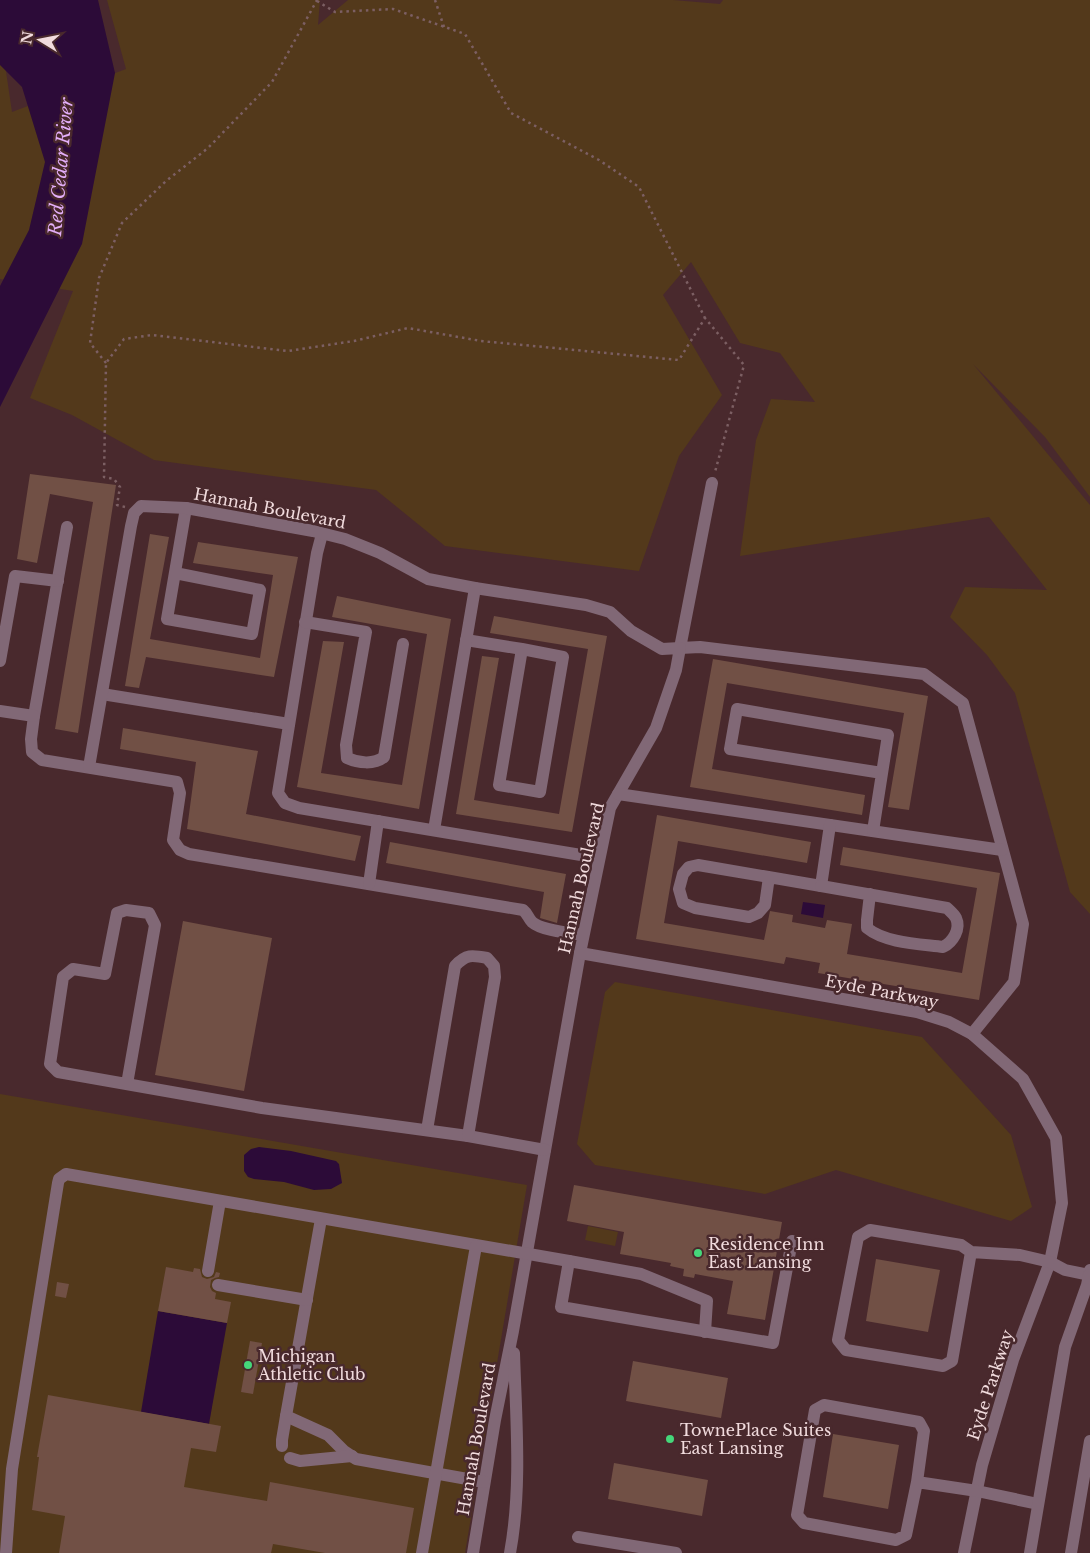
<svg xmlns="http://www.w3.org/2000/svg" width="1090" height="1553" viewBox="0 0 1090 1553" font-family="'Libre Baskerville',serif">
	<rect width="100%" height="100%" fill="#49292d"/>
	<g fill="#53391b">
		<polygon points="107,0 320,0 318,25 348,0 673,0 720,4 723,0 1090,0 1090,497 1045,437 973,364 1090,505 1090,914 1070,892 1015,693 987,655 950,617 965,587 1047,590 989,517 740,556 756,440 771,399 815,402 780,353 740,343 691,262 663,295 722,395 679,456 639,571 445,546 376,490 154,460 72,415 30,398 73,291 0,279 0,31 12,112 126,69"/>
		<polygon points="615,982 922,1037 1011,1135 1032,1207 1011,1221 836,1170 765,1194 595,1165 577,1144 605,992"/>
		<polygon points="0,1094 527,1185 465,1553 0,1553"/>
		<polygon points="588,1226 618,1232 615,1246 585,1240"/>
	</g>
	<g fill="#2c0b38">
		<polygon points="0,0 98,0 115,73 82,244 0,407 0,286 29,230 45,162 22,87 0,65"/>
		<polygon points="803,902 825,905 823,918 801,914"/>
		<polygon points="259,1147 291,1151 336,1161 339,1164 342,1183 331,1189 314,1190 284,1182 254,1179 248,1177 244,1171 244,1155 251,1149"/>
		<polygon points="158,1311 227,1323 209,1424 141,1412"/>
	</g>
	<g fill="#715045">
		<polygon points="30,474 116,485 78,733 55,729 93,502 50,494 37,563 17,559"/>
		<polygon points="150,534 169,537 150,639 260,658 273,575 193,563 198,542 298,557 274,677 146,657 139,688 125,686"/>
		<polygon points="337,596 451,619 419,809 297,787 323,641 344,642 321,773 402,785 427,634 332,617"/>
		<polygon points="494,616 607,636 572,832 456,814 482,656 499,658 474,800 559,814 588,649 490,633"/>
		<polygon points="713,659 928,696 909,810 888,807 904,713 727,683 712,769 865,795 862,815 690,787"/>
		<polygon points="123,728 258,751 246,814 361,836 355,861 187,829 196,762 120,749"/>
		<polygon points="657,815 811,842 807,863 678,841 664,923 764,940 770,911 793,915 792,922 825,928 827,920 852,924 847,954 962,973 977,888 840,865 843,847 1000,873 979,1000 818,973 820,963 786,957 784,964 636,939"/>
		<polygon points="390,842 566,874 557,923 540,918 544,892 386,863"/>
		<polygon points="183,921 272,938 244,1091 155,1075"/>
		<polygon points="574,1185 782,1222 765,1320 727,1314 733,1281 695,1274 694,1278 683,1276 684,1269 670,1266 671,1263 620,1254 624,1232 567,1221"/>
		<polygon points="876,1259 940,1270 928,1332 866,1321"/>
		<polygon points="166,1267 193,1272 194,1268 200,1269 202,1277 207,1279 214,1277 216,1272 220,1273 219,1277 215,1278 211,1280 210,1287 212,1291 216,1293 215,1299 231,1302 227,1323 158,1311"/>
		<polygon points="57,1282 69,1284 66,1298 55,1296"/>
		<polygon points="250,1341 262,1343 253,1394 241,1392"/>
		<polygon points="633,1361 728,1378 721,1418 626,1401"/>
		<polygon points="48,1395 221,1426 216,1452 191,1448 184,1487 267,1501 270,1482 414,1508 406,1553 325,1553 273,1544 271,1553 59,1553 65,1516 32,1510 39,1457 37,1457"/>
		<polygon points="833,1434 899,1445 888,1509 823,1497"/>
		<polygon points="614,1463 708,1480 702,1516 608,1499"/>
	</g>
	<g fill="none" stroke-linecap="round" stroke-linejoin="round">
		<g stroke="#7c5f63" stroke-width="2.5" stroke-dasharray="2.5 4" stroke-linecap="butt">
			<polyline points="435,0 444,27"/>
			<polyline points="317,1 335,12 393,9 465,34 511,113 599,160 639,187 705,318"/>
			<polyline points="106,363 90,343 99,278 122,223 166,181 208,148 272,82 317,0"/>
			<polyline points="125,507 117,505 120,487 114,479 104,477 106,363 124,339 152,335 288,351 354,341 408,328 481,341 679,360 705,318 744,365 715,472"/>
		</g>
		<g stroke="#816876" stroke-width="12">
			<polyline points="712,483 680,648 700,647 924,674 963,703 1023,924 1014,982 972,1034"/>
			<path d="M67,527l-33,189 -3,23 1,13 10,8 135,22 3,11 -7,47 7,10 9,4 334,56c5,4 5,8 9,12 10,9 39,11 51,13"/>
			<polyline points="322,534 317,553 278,793 285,803 299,808 599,858"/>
			<polyline points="175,573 260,590 252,634 167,619 186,508"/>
			<path d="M305,622l61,10 -20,113 1,13c11,5 27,7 37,-1l19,-113"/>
			<polyline points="466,640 522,649 499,785 540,792 563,657 522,649"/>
			<polyline points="0,661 15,576 58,581"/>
			<polyline points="102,694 289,724"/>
			<polyline points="0,711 34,716"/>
			<polyline points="89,767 131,526 134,513 141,506 186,508 313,531 345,539 380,553 428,579 475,588 586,605 610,612 631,631 662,649 680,648 676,670 656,728 610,808 580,953 513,1331 495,1420 473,1553"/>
			<polyline points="618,794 1002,850"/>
			<polyline points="434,830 475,588"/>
			<polyline points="873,831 888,735 737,709 730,749 882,773"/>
			<polyline points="769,877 765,905 758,913 749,917 695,908 683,903 679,889 683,874 689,867 698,865 821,886 830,825"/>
			<polyline points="369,884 378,821"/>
			<path d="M821,886l126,22c3,3 7,6 9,10 5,11 -3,24 -13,29 -23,-3 -58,-4 -76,-19v-8l3,-26"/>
			<polyline points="580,953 917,1012 949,1022 972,1034 1023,1079 1056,1138 1062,1203 1050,1262 1013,1360 982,1465 964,1553"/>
			<polyline points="127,1084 155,925 149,913 126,910 117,913 105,974 73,969 63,977 50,1064 58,1072 262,1108 468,1136 545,1150"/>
			<path d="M427,1130l28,-164c11,-12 17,-11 32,-8l7,8 1,11 -27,159"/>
			<polyline points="321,1219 286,1416 328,1435 344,1451 356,1459 484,1482"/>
			<polyline points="971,1252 952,1361 943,1366 846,1350 838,1340 858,1237 870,1230 961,1245 971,1252 1020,1255 1050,1262 1065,1270 1089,1275 1090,1270"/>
			<polyline points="569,1261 641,1274 707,1301 705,1332"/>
			<polyline points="208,1271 220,1201"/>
			<polyline points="218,1285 307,1300"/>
			<polyline points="282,1446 282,1440 286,1416"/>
			<polyline points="290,1458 300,1461 352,1456"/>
			<polyline points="917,1482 906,1535 896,1540 804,1523 797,1515 815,1410 824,1405 919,1422 924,1431 917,1482 977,1491 1038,1504"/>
			<polyline points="578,1537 676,1553"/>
			<polyline points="6,1553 12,1469 58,1183 59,1179 66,1174 569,1261 561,1307 773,1343 792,1241"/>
			<polyline points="422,1553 476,1246"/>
			<path d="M510,1553c12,-65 6,-134 4,-200"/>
			<polyline points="1030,1553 1065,1347 1087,1285 1089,1275 1090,1275"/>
			<polyline points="1071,1553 1090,1441"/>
		</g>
	</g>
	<g fill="#45d77a" stroke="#49292d" stroke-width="2">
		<circle cx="698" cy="1253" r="5"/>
		<circle cx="248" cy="1365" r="5"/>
		<circle cx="670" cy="1439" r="5"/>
	</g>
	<g text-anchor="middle" stroke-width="5" stroke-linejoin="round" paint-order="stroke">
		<g font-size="16" fill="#f1dbdd" stroke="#49292d">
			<text transform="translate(270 508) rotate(11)" y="6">Hannah Boulevard</text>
			<text transform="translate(581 878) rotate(-77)" y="6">Hannah Boulevard</text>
			<text transform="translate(882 991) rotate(11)" y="6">Eyde Parkway</text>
			<text transform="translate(990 1385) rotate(-72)" y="6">Eyde Parkway</text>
			<text transform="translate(476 1439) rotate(-80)" y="6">Hannah Boulevard</text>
		</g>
		<g font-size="16" fill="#f1dbdd" stroke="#49292d" text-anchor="start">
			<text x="708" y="1250">Residence Inn<tspan x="708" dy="18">East Lansing</tspan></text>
			<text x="258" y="1362">Michigan<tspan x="258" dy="18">Athletic Club</tspan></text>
			<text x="680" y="1436">TownePlace Suites<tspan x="680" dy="18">East Lansing</tspan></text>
		</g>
		<g font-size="18" font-style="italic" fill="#e3aef9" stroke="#49292d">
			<text transform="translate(61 167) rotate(-85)" y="6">Red Cedar River</text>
		</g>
	</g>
	<g transform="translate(40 40) rotate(280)" stroke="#49292d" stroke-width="4" paint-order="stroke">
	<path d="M0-4L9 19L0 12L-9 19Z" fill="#f1dbdd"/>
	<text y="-8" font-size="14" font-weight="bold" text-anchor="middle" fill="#f1dbdd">N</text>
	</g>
</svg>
